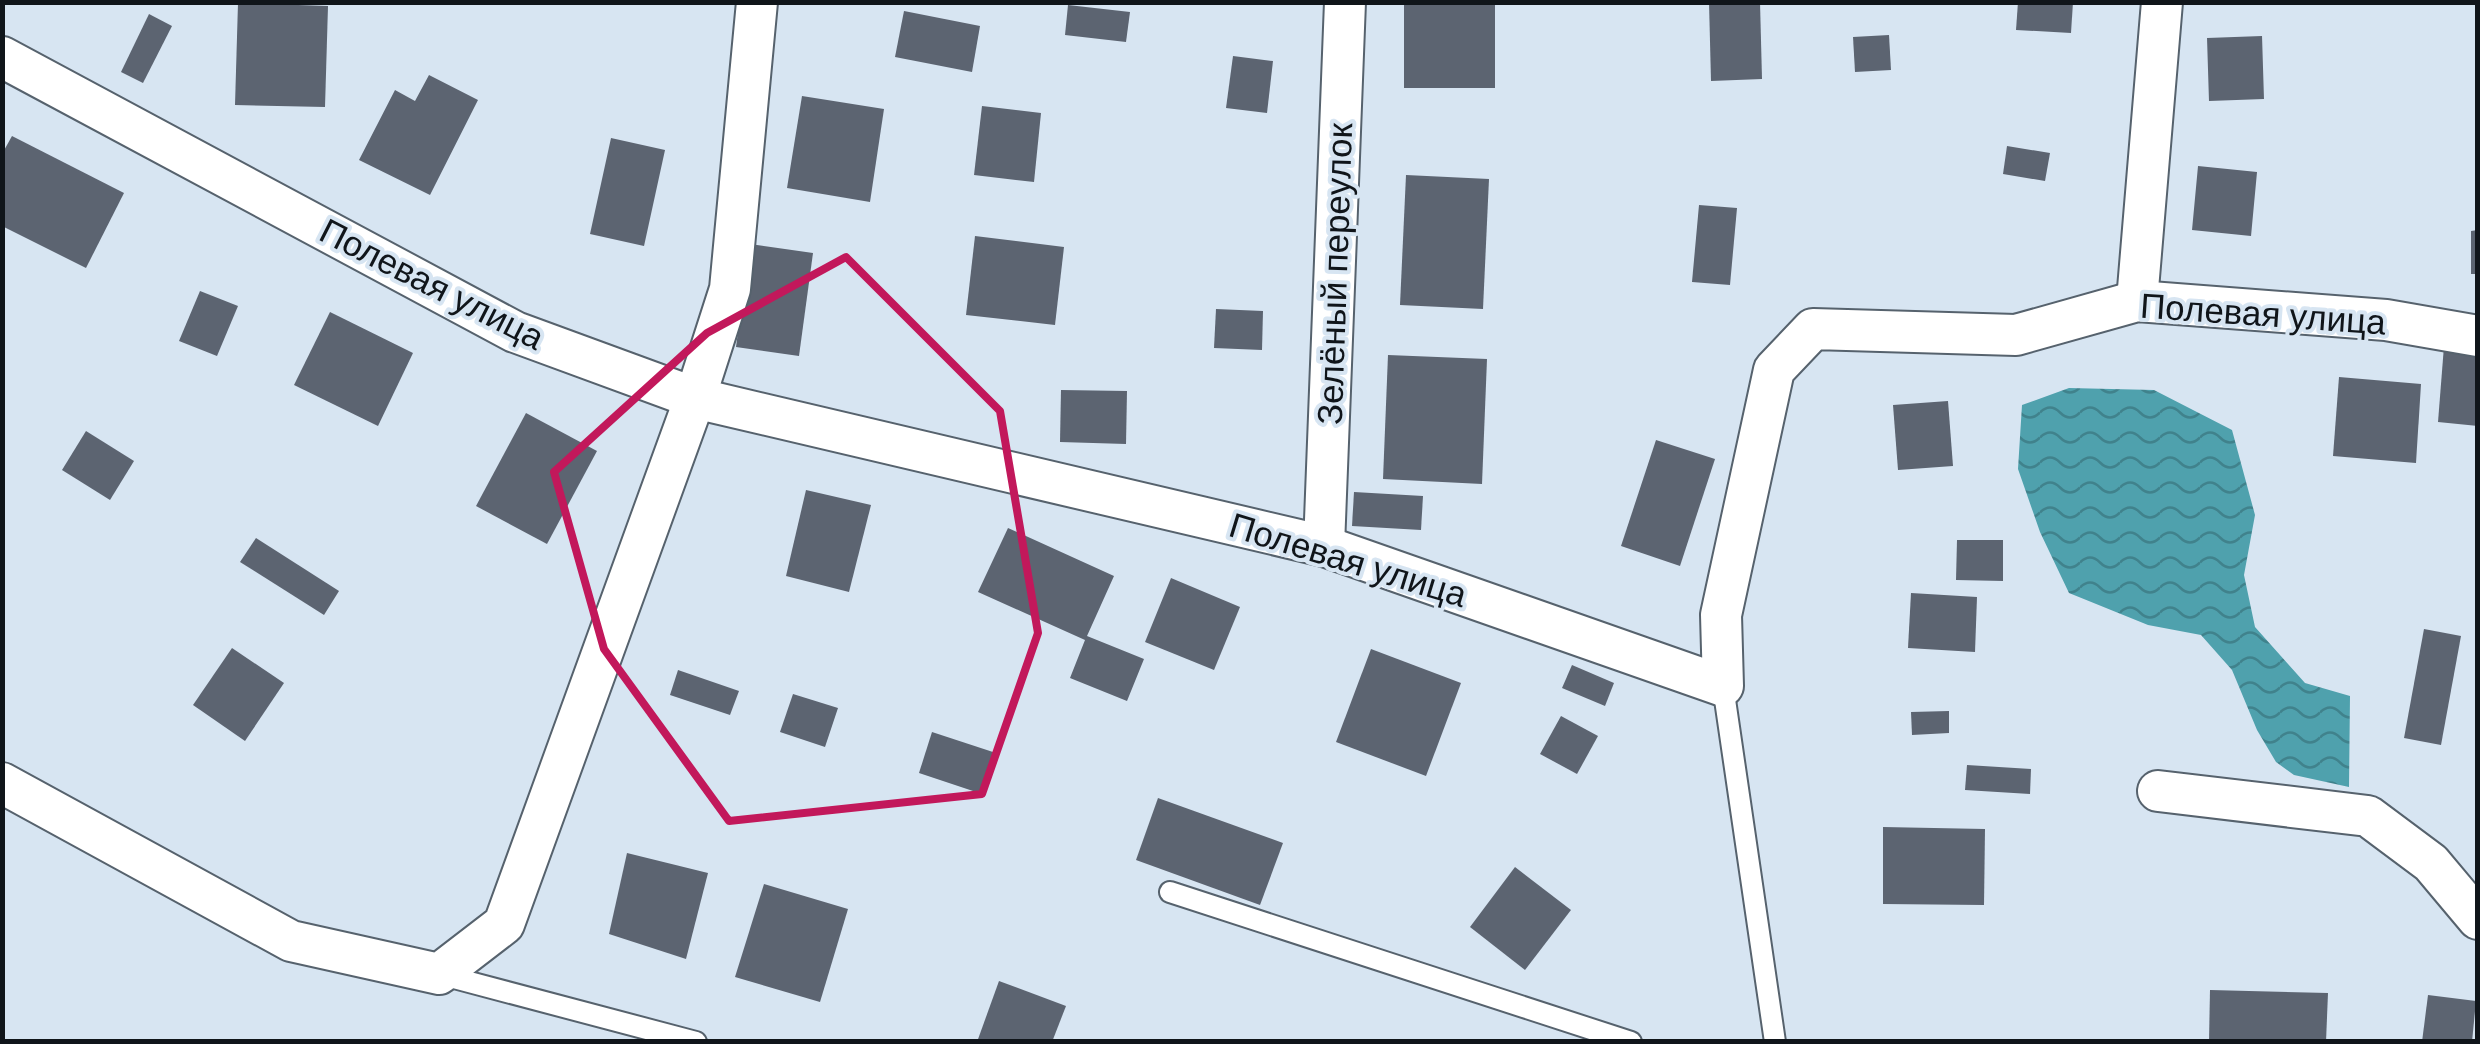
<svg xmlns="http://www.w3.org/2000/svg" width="2480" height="1044" viewBox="0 0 2480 1044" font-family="'DM Sans',sans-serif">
	<defs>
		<pattern id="water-waves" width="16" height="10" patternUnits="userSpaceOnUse" patternTransform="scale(2.5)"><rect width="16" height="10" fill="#4fa1ad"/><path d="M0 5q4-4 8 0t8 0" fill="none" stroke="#40828c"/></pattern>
	</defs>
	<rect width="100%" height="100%" fill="#d7e5f2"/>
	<polygon fill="url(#water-waves)" points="2069,388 2154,390 2232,430 2255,515 2244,575 2255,627 2305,683 2350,696 2349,787 2294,775 2276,762 2257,730 2232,670 2201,635 2148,625 2069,593 2040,532 2018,469 2022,405"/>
	<g fill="#5c6471">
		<rect x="1404" y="2" width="91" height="86"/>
		<polygon points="1709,2 1760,2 1762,79 1711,81"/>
		<polygon points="2018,2 2073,2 2071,33 2016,30"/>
		<polygon points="238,3 328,6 325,107 235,105"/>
		<polygon points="1068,5 1130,12 1126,42 1065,35"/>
		<polygon points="904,11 980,26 972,72 895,57"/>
		<polygon points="149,14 172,26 143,83 121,72"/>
		<polygon points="1889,35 1891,70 1855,72 1853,37"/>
		<polygon points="2262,36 2264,99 2209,101 2207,38"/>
		<polygon points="1233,56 1273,61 1267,113 1226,108"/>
		<polygon points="429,75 478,100 430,195 359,160 395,90 415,101"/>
		<polygon points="802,96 884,109 870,202 787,188"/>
		<polygon points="982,106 1041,113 1034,182 974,175"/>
		<polygon points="12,136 124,193 86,268 2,226 2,154"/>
		<polygon points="611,138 665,150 644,246 590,234"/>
		<polygon points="2007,146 2050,153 2045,181 2003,174"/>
		<polygon points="2198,166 2257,172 2251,236 2192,230"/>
		<polygon points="1406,175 1489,179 1483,309 1400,305"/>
		<polygon points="1699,205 1737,208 1730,285 1692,282"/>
		<polygon points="2478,230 2478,274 2471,274 2471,231"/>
		<polygon points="975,236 1064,247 1055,325 966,315"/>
		<polygon points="750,244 813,253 799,356 736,347"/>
		<polygon points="200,291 238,306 217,356 179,341"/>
		<polygon points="1216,309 1263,311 1262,350 1214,348"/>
		<polygon points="330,312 413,353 378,426 294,385"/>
		<polygon points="2444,346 2478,349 2478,426 2438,422"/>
		<polygon points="1388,355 1487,359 1482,484 1383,479"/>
		<polygon points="2339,377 2421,384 2416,463 2333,456"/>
		<polygon points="1061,390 1127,391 1126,444 1060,442"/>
		<polygon points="1948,401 1953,466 1898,470 1893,405"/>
		<polygon points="526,413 597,451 547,544 476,506"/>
		<polygon points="86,431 134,461 110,500 62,470"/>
		<polygon points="1656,440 1715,459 1680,566 1621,546"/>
		<polygon points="806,490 871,505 849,592 786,576"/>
		<polygon points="1354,492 1423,496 1421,530 1352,526"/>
		<polygon points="1008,528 1114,576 1087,636 1144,659 1127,701 1070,678 1085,640 978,592"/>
		<polygon points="256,538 339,591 324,615 240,562"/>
		<polygon points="1957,540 2003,540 2003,581 1956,580"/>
		<polygon points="1171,578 1240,607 1214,670 1145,642"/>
		<polygon points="1911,593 1977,597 1975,652 1908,648"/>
		<polygon points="2424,629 2461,636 2441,745 2404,738"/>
		<polygon points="232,648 284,683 245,741 193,705"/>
		<polygon points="1371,649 1461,683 1426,776 1336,742"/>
		<polygon points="1572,665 1614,683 1605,706 1562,688"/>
		<polygon points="678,670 739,691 730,715 670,695"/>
		<polygon points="793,694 838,708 825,747 780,732"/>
		<polygon points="1949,711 1949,733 1912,735 1911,712"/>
		<polygon points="1561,716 1598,736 1577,774 1540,754"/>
		<polygon points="932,732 996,753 982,794 919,773"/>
		<polygon points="1967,765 2031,769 2030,794 1965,790"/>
		<polygon points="1158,798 1283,843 1260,905 1136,860"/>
		<polygon points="1883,827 1985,829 1984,905 1883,904"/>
		<polygon points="627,853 708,873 686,959 609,934"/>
		<polygon points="1515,867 1571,910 1525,970 1470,927"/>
		<polygon points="764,884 848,909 820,1002 735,977"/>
		<polygon points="999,981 1066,1006 1052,1042 977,1042"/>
		<polygon points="2210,990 2328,993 2326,1042 2209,1042"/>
		<polygon points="2428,995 2476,1001 2472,1042 2422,1042"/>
	</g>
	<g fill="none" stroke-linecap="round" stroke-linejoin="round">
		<g stroke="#56626d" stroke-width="24">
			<g id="lane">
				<polyline points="1723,686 1775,1042"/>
				<polyline points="1170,892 1631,1042"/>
				<polyline points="439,974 696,1042"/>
			</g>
		</g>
		<g stroke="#56626d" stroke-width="44">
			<g id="street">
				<polyline points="2,57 515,332 695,398 1324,546 1723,686 1721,615 1774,370 1813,329 2016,335 2137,301 2386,320 2478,336"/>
				<polyline points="2137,301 2162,2"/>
				<polyline points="1324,546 1345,2"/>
				<polyline points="2,783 291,941 439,974 504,924 695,398 730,289 757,2"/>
				<polyline points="2158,791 2368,816 2431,863 2478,919"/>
			</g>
		</g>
		<use href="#lane" stroke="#fff" stroke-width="20"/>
		<use href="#street" stroke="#fff" stroke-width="40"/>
	</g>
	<path fill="none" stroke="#c2185b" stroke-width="8" stroke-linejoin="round" d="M846,257l154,154 38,222 -56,161 -253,27 -125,-172 -50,-177 153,-139z"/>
	<g text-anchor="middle" stroke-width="8" stroke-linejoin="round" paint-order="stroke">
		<g font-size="35" fill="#10151a" stroke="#d7e5f2">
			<text transform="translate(1335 274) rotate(-88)" y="12">Зелёный переулок</text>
			<text transform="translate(432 284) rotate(27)" y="12">Полевая улица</text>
			<text transform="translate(2263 314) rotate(4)" y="12">Полевая улица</text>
			<text transform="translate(1348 560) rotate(17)" y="12">Полевая улица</text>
		</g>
	</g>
	<rect width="2480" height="1044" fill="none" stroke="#10151a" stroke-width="10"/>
</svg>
